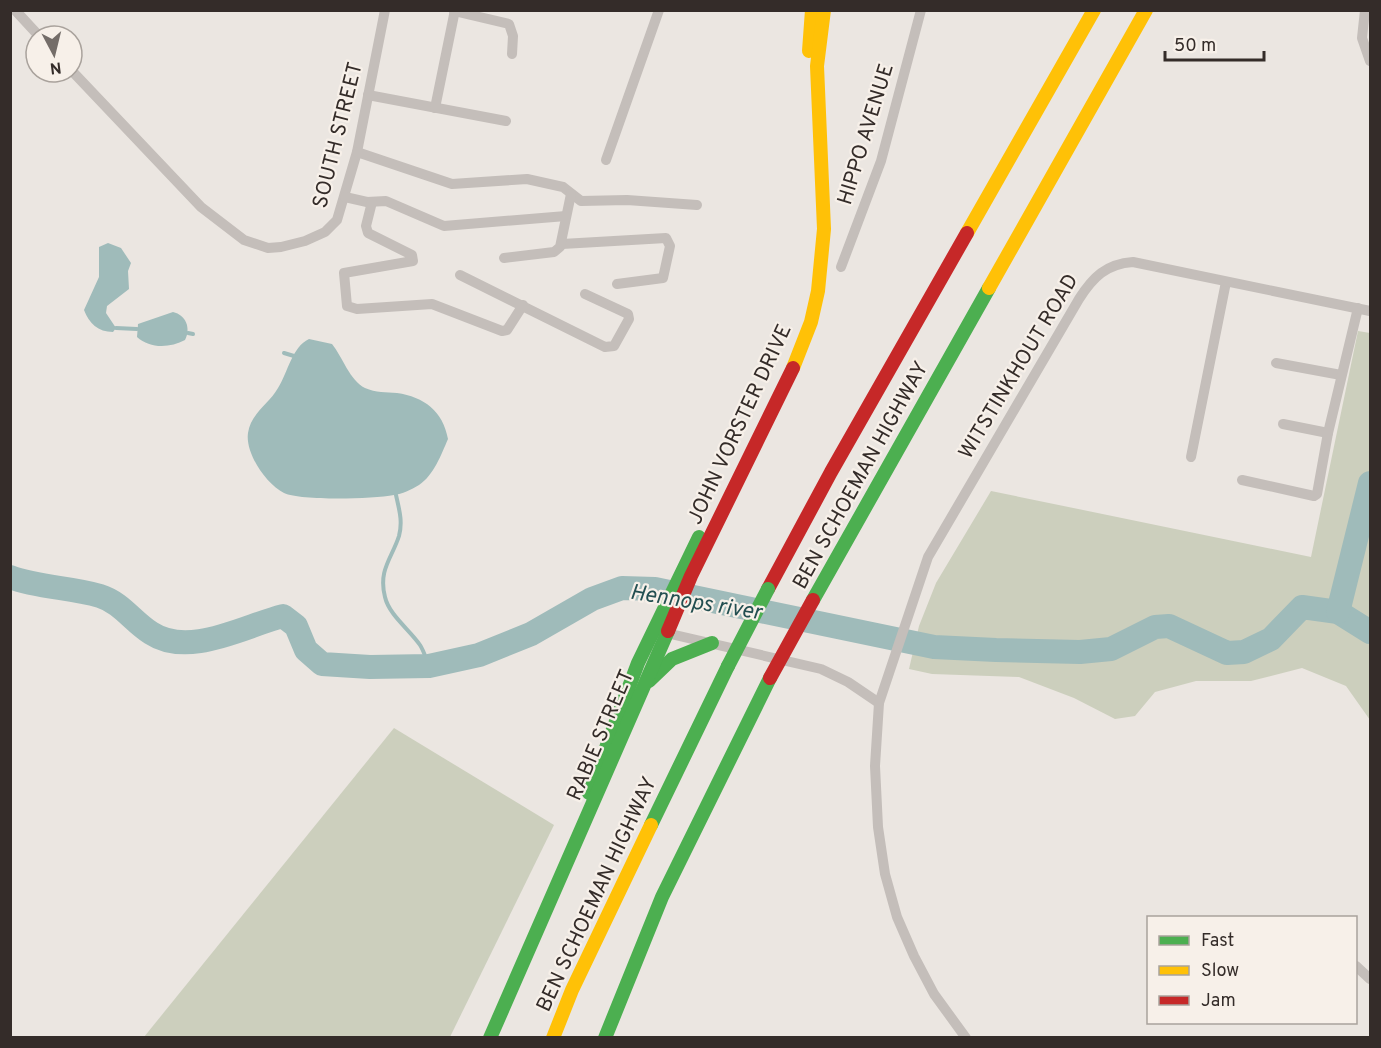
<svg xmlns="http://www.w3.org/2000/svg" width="1381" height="1048" viewBox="0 0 1381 1048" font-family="Overpass,sans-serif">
	<rect width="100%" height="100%" fill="#ebe6e1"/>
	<g fill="#cccfbd">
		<polygon points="1358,331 1370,333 1370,720 1346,686 1302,668 1251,681 1196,681 1155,692 1135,716 1115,719 1074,698 1019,677 932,674 909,669 919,626 936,583 991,491 1311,557"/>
		<polygon points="394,728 554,825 450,1037 144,1037"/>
	</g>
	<g fill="#9fbbba">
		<path d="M108,243l13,5 10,15 -3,8 1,18 -22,17 -1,7 10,15 -3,4c-15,0 -24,-9 -29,-22l15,-33v-30z"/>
		<path d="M173,312c13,3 18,16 12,28 -15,8 -35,9 -48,-3l1,-13z"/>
		<path d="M309,339l23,5c10,12 18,37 33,44 11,5 21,4 32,5 27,4 46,18 51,46 -7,16 -14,36 -29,46 -8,5 -17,9 -25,10 -22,4 -92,6 -110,-2 -18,-9 -39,-40 -36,-60 3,-20 21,-29 30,-45 10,-16 14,-41 31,-49z"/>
	</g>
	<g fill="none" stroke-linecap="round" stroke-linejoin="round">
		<g stroke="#9fbbba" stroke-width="4">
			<polyline points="116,328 137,329"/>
			<polyline points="188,333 193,334"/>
			<polyline points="284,353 294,356"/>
			<path d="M396,495c3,14 7,26 3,41 -7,22 -21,34 -14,61 4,18 25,33 35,48 4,6 6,14 9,21"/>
		</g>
		<g stroke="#9fbbba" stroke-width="24">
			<path d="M10,577c29,11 60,10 90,19 22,7 32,25 51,37 38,25 93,-7 132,-17l13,10 10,24 16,14 48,3 59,-1 50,-11 52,-21 61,-35 30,-11 33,1 279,58 62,3 84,2 31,-3 44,-22 14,-1 58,27 17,-1 27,-13 31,-32 36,5 32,20"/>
			<polyline points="1338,612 1370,483"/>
		</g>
		<g stroke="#c4beba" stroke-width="10">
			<polyline points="15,10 39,36"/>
			<polyline points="1365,10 1362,38 1370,61"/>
			<polyline points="454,11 509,24 513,36 512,54"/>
			<polyline points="72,71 201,207 244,240 268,248 281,247 305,241 325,232 337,220 357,152 385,10"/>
			<polyline points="368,95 506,121"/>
			<polyline points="435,108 455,10"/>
			<polyline points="357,152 452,184 527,179 563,187 581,201 627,200 697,205"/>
			<polyline points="606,160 659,10"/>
			<polyline points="345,197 367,202 386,201 444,226 566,216"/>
			<polyline points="372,202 366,226 368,233 412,255 413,261 344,273 347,306 357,309 432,304 502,331 507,330 523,305"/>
			<polyline points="562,244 666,238 670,246 663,278 617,284"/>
			<polyline points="504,258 554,252 560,247 571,194"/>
			<polyline points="841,267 881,161 921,10"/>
			<polyline points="460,275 605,347 614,346 629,319 628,314 585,294"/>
			<polyline points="1276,363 1341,375"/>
			<polyline points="1283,424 1328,433"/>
			<polyline points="1191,457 1226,282"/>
			<polyline points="1242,480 1314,496 1317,494 1328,433 1358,308"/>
			<polyline points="662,632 821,669 848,682 879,703"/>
			<polyline points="1356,966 1370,979"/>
			<path d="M966,1038l-32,-44 -20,-38 -17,-39 -12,-43 -7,-47 -3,-61 4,-63 49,-146 151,-258c14,-22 27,-35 54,-37l237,49"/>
		</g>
		<g stroke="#4caf50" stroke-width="14">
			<polyline points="813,600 989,288"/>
			<polyline points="649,681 672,659 712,643"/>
			<polyline points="589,793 638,663 699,537"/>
			<polyline points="651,825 728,666"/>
			<polyline points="490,1038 668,631"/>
			<polyline points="605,1038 662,897 770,678"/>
		</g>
		<g stroke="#ffc107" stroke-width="14">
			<polyline points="809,51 812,10"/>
			<polyline points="967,233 1094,10"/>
			<polyline points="989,288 1146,10"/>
			<polyline points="793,368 811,322 818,291 824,229 817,66 824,10"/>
			<polyline points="553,1038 572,990 651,825"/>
		</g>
		<g stroke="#c62828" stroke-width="14">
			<polyline points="768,589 831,472 967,233"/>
			<polyline points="668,631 691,576 793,368"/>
		</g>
		<polyline stroke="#4caf50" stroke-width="14" points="728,666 768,589"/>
		<polyline stroke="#c62828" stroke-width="14" points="770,678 813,600"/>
	</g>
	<g text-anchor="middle" stroke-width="4.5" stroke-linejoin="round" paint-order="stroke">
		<g font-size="21" fill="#342c29" stroke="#f7f0e9">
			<text transform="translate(865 134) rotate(-73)" y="7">HIPPO AVENUE</text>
			<text transform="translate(337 135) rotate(-76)" y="7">SOUTH STREET</text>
			<text transform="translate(1018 366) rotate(-59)" y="7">WITSTINKHOUT ROAD</text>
			<text transform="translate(739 424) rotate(-65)" y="7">JOHN VORSTER DRIVE</text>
			<text transform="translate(860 475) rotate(-61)" y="7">BEN SCHOEMAN HIGHWAY</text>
			<text transform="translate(600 735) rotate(-67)" y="7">RABIE STREET</text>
			<text transform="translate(596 894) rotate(-65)" y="7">BEN SCHOEMAN HIGHWAY</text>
		</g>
		<g font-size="22" font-style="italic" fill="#234f51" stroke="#f7f0e9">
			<text transform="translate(696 601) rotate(9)" y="8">Hennops river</text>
		</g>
	</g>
	<rect width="1381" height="1048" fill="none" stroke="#342c29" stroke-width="24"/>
	<rect x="1147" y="916" width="210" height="108" fill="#f7f0e9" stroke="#a9a29c" stroke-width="1.5"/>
	<rect x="1159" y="936" width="30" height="9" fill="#4caf50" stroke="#a9a29c" stroke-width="1.5"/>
	<text x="1201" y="946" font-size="18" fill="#342c29">Fast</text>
	<rect x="1159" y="966" width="30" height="9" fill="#ffc107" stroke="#a9a29c" stroke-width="1.5"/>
	<text x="1201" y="976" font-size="18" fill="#342c29">Slow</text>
	<rect x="1159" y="996" width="30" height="9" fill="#c62828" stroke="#a9a29c" stroke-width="1.5"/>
	<text x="1201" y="1006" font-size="18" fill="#342c29">Jam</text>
	<g transform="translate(54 54) rotate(173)"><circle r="28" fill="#f7f0e9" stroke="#a9a29c" stroke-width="1.5"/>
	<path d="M0-4.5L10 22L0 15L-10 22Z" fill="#746d69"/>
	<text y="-9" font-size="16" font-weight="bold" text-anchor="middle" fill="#342c29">N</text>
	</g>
	<path d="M1165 51v9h99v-9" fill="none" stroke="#342c29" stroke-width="3"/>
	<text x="1174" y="51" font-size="18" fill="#342c29" stroke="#f7f0e9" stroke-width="4.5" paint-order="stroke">50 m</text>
</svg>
